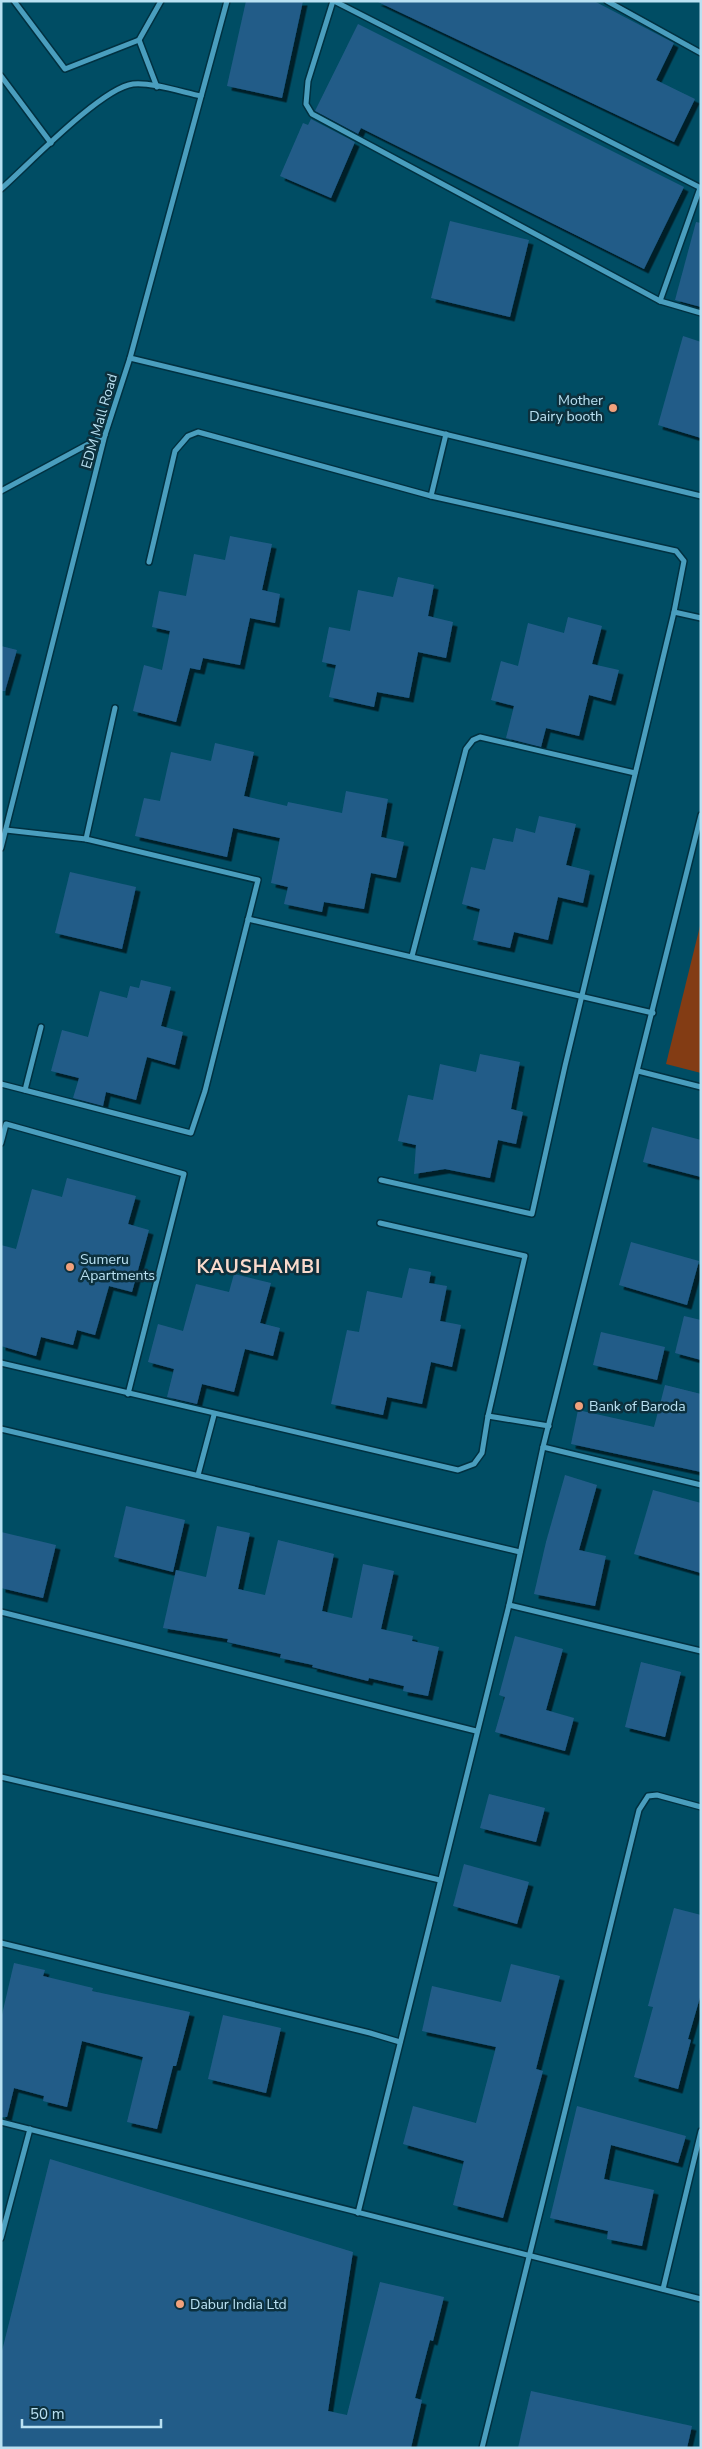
<svg xmlns="http://www.w3.org/2000/svg" width="702" height="2449" viewBox="0 0 702 2449" font-family="'Nunito Sans',sans-serif">
	<defs>
		<filter id="shadow"><feDropShadow dx="4.5" dy="4.5" stdDeviation="0" flood-color="#0009"/></filter>
	</defs>
	<rect width="100%" height="100%" fill="#004d64"/>
	<polygon fill="#833c14" points="701,922 701,1073 666,1064"/>
	<g fill="#235c88" filter="url(#shadow)">
		<polygon points="246,1 303,1 282,98 227,86"/>
		<polygon points="376,1 594,1 674,43 656,80 695,99 674,142"/>
		<polygon points="358,24 684,187 644,269 361,128 358,134 315,111"/>
		<polygon points="311,119 355,142 331,198 280,176 303,123 308,125"/>
		<polygon points="450,221 529,240 510,317 431,298"/>
		<polygon points="696,222 701,223 701,307 675,300"/>
		<polygon points="683,336 701,342 701,438 658,425"/>
		<polygon points="230,536 272,544 262,590 280,594 275,623 250,618 240,665 203,658 200,670 190,668 176,722 133,711 144,665 162,670 170,631 152,627 159,591 186,596 194,554 225,560"/>
		<polygon points="398,577 434,585 428,616 453,622 446,658 418,652 409,698 377,692 374,707 329,697 336,665 322,662 329,627 350,631 358,590 393,597"/>
		<polygon points="568,617 602,626 592,664 619,670 611,701 589,695 579,736 546,728 541,747 506,738 514,706 491,700 501,661 518,666 528,623 564,633"/>
		<polygon points="1,646 17,650 5,691 1,691"/>
		<polygon points="215,743 254,752 244,796 287,806 288,802 342,813 346,791 388,799 381,837 404,842 396,878 371,873 364,909 324,902 322,912 284,904 288,887 271,883 280,838 233,828 227,857 135,836 144,798 160,801 171,752 211,761"/>
		<polygon points="539,816 576,824 566,865 590,871 583,903 558,897 548,940 514,932 510,948 473,940 480,909 462,904 471,867 485,870 493,838 513,842 516,828 535,833"/>
		<polygon points="70,872 136,887 122,949 55,933"/>
		<polygon points="141,980 171,987 161,1026 183,1032 175,1065 147,1057 136,1100 106,1092 103,1106 73,1098 79,1078 51,1071 62,1030 88,1037 100,991 127,998 130,986 139,988"/>
		<polygon points="480,1054 520,1062 511,1109 523,1112 516,1144 498,1140 490,1178 445,1169 414,1174 416,1145 398,1141 408,1095 433,1100 440,1064 476,1072"/>
		<polygon points="652,1127 701,1140 701,1177 643,1162"/>
		<polygon points="67,1178 136,1196 128,1224 149,1230 132,1292 109,1286 95,1335 77,1330 73,1345 41,1337 36,1356 1,1346 1,1245 16,1249 32,1189 62,1197"/>
		<polygon points="631,1242 699,1261 687,1305 619,1285"/>
		<polygon points="409,1268 431,1272 429,1283 447,1286 440,1321 461,1325 452,1367 431,1362 422,1404 387,1397 383,1415 331,1404 347,1330 359,1332 367,1291 402,1298"/>
		<polygon points="234,1274 271,1283 260,1323 280,1328 273,1356 245,1349 234,1392 202,1384 197,1404 167,1397 174,1369 148,1362 158,1324 183,1331 196,1284 229,1292"/>
		<polygon points="684,1316 701,1320 701,1360 675,1353"/>
		<polygon points="601,1332 665,1347 657,1380 593,1365"/>
		<polygon points="665,1385 701,1394 701,1472 571,1444 578,1410 654,1427"/>
		<polygon points="565,1475 597,1485 579,1550 606,1556 595,1606 534,1594 546,1542"/>
		<polygon points="653,1490 701,1503 701,1573 634,1554"/>
		<polygon points="126,1506 185,1520 173,1572 114,1557"/>
		<polygon points="217,1526 250,1533 238,1589 265,1595 278,1540 334,1554 322,1611 352,1618 363,1564 394,1571 381,1629 413,1636 412,1641 439,1647 428,1696 403,1691 404,1686 369,1678 368,1681 312,1667 313,1665 280,1658 281,1654 227,1642 228,1639 163,1628 176,1570 206,1577"/>
		<polygon points="1,1532 56,1545 43,1598 1,1588"/>
		<polygon points="515,1636 563,1649 546,1710 574,1718 565,1751 495,1732 505,1697 499,1695"/>
		<polygon points="641,1662 681,1672 665,1737 625,1727"/>
		<polygon points="489,1794 545,1808 536,1842 480,1828"/>
		<polygon points="464,1864 529,1882 517,1924 453,1906"/>
		<polygon points="674,1908 701,1915 701,1994 688,2039 691,2040 678,2089 634,2077 653,2007 648,2006"/>
		<polygon points="14,1963 45,1970 43,1976 93,1988 92,1991 190,2012 176,2066 173,2066 157,2129 127,2122 143,2057 82,2041 67,2107 43,2101 44,2096 14,2088 7,2117 1,2117 1,2019"/>
		<polygon points="511,1964 560,1976 536,2069 543,2071 503,2218 453,2205 464,2161 403,2144 413,2106 476,2123 496,2047 422,2031 432,1986 501,2002"/>
		<polygon points="223,2015 281,2028 266,2093 208,2079"/>
		<polygon points="577,2106 686,2136 678,2163 611,2145 604,2179 654,2190 642,2246 607,2239 608,2231 550,2218"/>
		<polygon points="50,2159 353,2252 328,2411 347,2415 380,2282 444,2297 433,2341 430,2340 415,2398 422,2400 411,2448 1,2448 1,2355"/>
		<polygon points="531,2391 692,2426 687,2448 518,2448"/>
	</g>
	<g fill="none" stroke-linecap="round" stroke-linejoin="round">
		<g stroke="#003141" stroke-width="8">
			<g id="street">
				<polyline points="14,1 65,69 139,40 161,1"/>
				<polyline points="333,1 308,81 306,104 312,114 660,301 700,188"/>
				<polyline points="334,1 701,188"/>
				<polyline points="607,1 701,53"/>
				<polyline points="139,40 157,87"/>
				<polyline points="1,76 51,143"/>
				<path d="M1,189c26,-23 100,-101 132,-105 18,-2 49,8 68,12"/>
				<polyline points="660,301 701,313"/>
				<polyline points="130,358 701,496"/>
				<polyline points="1,491 105,435"/>
				<polyline points="431,496 446,434"/>
				<polyline points="149,562 175,451 188,436 198,432 431,496 676,551 684,561 674,612 565,1066 532,1214 381,1180"/>
				<polyline points="674,612 701,618"/>
				<polyline points="6,830 86,839"/>
				<polyline points="1,848 105,435 130,358 227,1"/>
				<polyline points="248,919 653,1013"/>
				<polyline points="412,956 466,749 473,740 480,737 635,773"/>
				<polyline points="638,1071 701,1087"/>
				<polyline points="1,1084 191,1133 205,1091 258,880 86,839 115,708"/>
				<polyline points="25,1090 41,1027"/>
				<polyline points="1,1143 6,1124 184,1174 128,1394"/>
				<polyline points="1,1363 458,1470 474,1464 482,1453 488,1416 525,1256 380,1223"/>
				<polyline points="488,1416 549,1426"/>
				<polyline points="1,1429 520,1552"/>
				<polyline points="543,1447 701,1485"/>
				<polyline points="198,1475 214,1415"/>
				<polyline points="509,1605 701,1651"/>
				<polyline points="1,1612 476,1731"/>
				<polyline points="1,1777 440,1880"/>
				<polyline points="1,1943 370,2033 400,2042"/>
				<polyline points="1,2122 701,2299"/>
				<polyline points="358,2213 509,1605 543,1447 701,815"/>
				<polyline points="1,2238 30,2129"/>
				<polyline points="663,2289 701,2131"/>
				<polyline points="482,2448 639,1810 648,1796 657,1795 701,1807"/>
			</g>
		</g>
		<use href="#street" stroke="#4a9ebe" stroke-width="5"/>
	</g>
	<g fill="#f1a17c" stroke="#0c303d" stroke-width="2">
		<circle cx="613" cy="408" r="5"/>
		<circle cx="70" cy="1267" r="5"/>
		<circle cx="579" cy="1406" r="5"/>
		<circle cx="180" cy="2304" r="5"/>
	</g>
	<g text-anchor="middle" stroke-width="5" stroke-linejoin="round" paint-order="stroke">
		<g font-size="14" fill="#bae1f2" stroke="#0c303d" text-anchor="start">
			<text x="603" y="405" text-anchor="end">Mother<tspan x="603" dy="16">Dairy booth</tspan></text>
			<text x="80" y="1264">Sumeru<tspan x="80" dy="16">Apartments</tspan></text>
			<text x="589" y="1411">Bank of Baroda</text>
			<text x="190" y="2309">Dabur India Ltd</text>
		</g>
		<g font-size="14" fill="#bae1f2" stroke="#0c303d">
			<text transform="translate(99 421) rotate(-74)" y="5">EDM Mall Road</text>
		</g>
		<g font-size="19" font-weight="bold" letter-spacing="1" fill="#f9dacc" stroke="#0c303d">
			<text x="259" y="1273">KAUSHAMBI</text>
		</g>
	</g>
	<rect width="702" height="2449" fill="none" stroke="#bae1f2" stroke-width="5"/>
	<path d="M22 2419v8h139v-8" fill="none" stroke="#bae1f2" stroke-width="2.5"/>
	<text x="30" y="2419" font-size="15" fill="#bae1f2" stroke="#0c303d" stroke-width="4" paint-order="stroke">50 m</text>
</svg>
